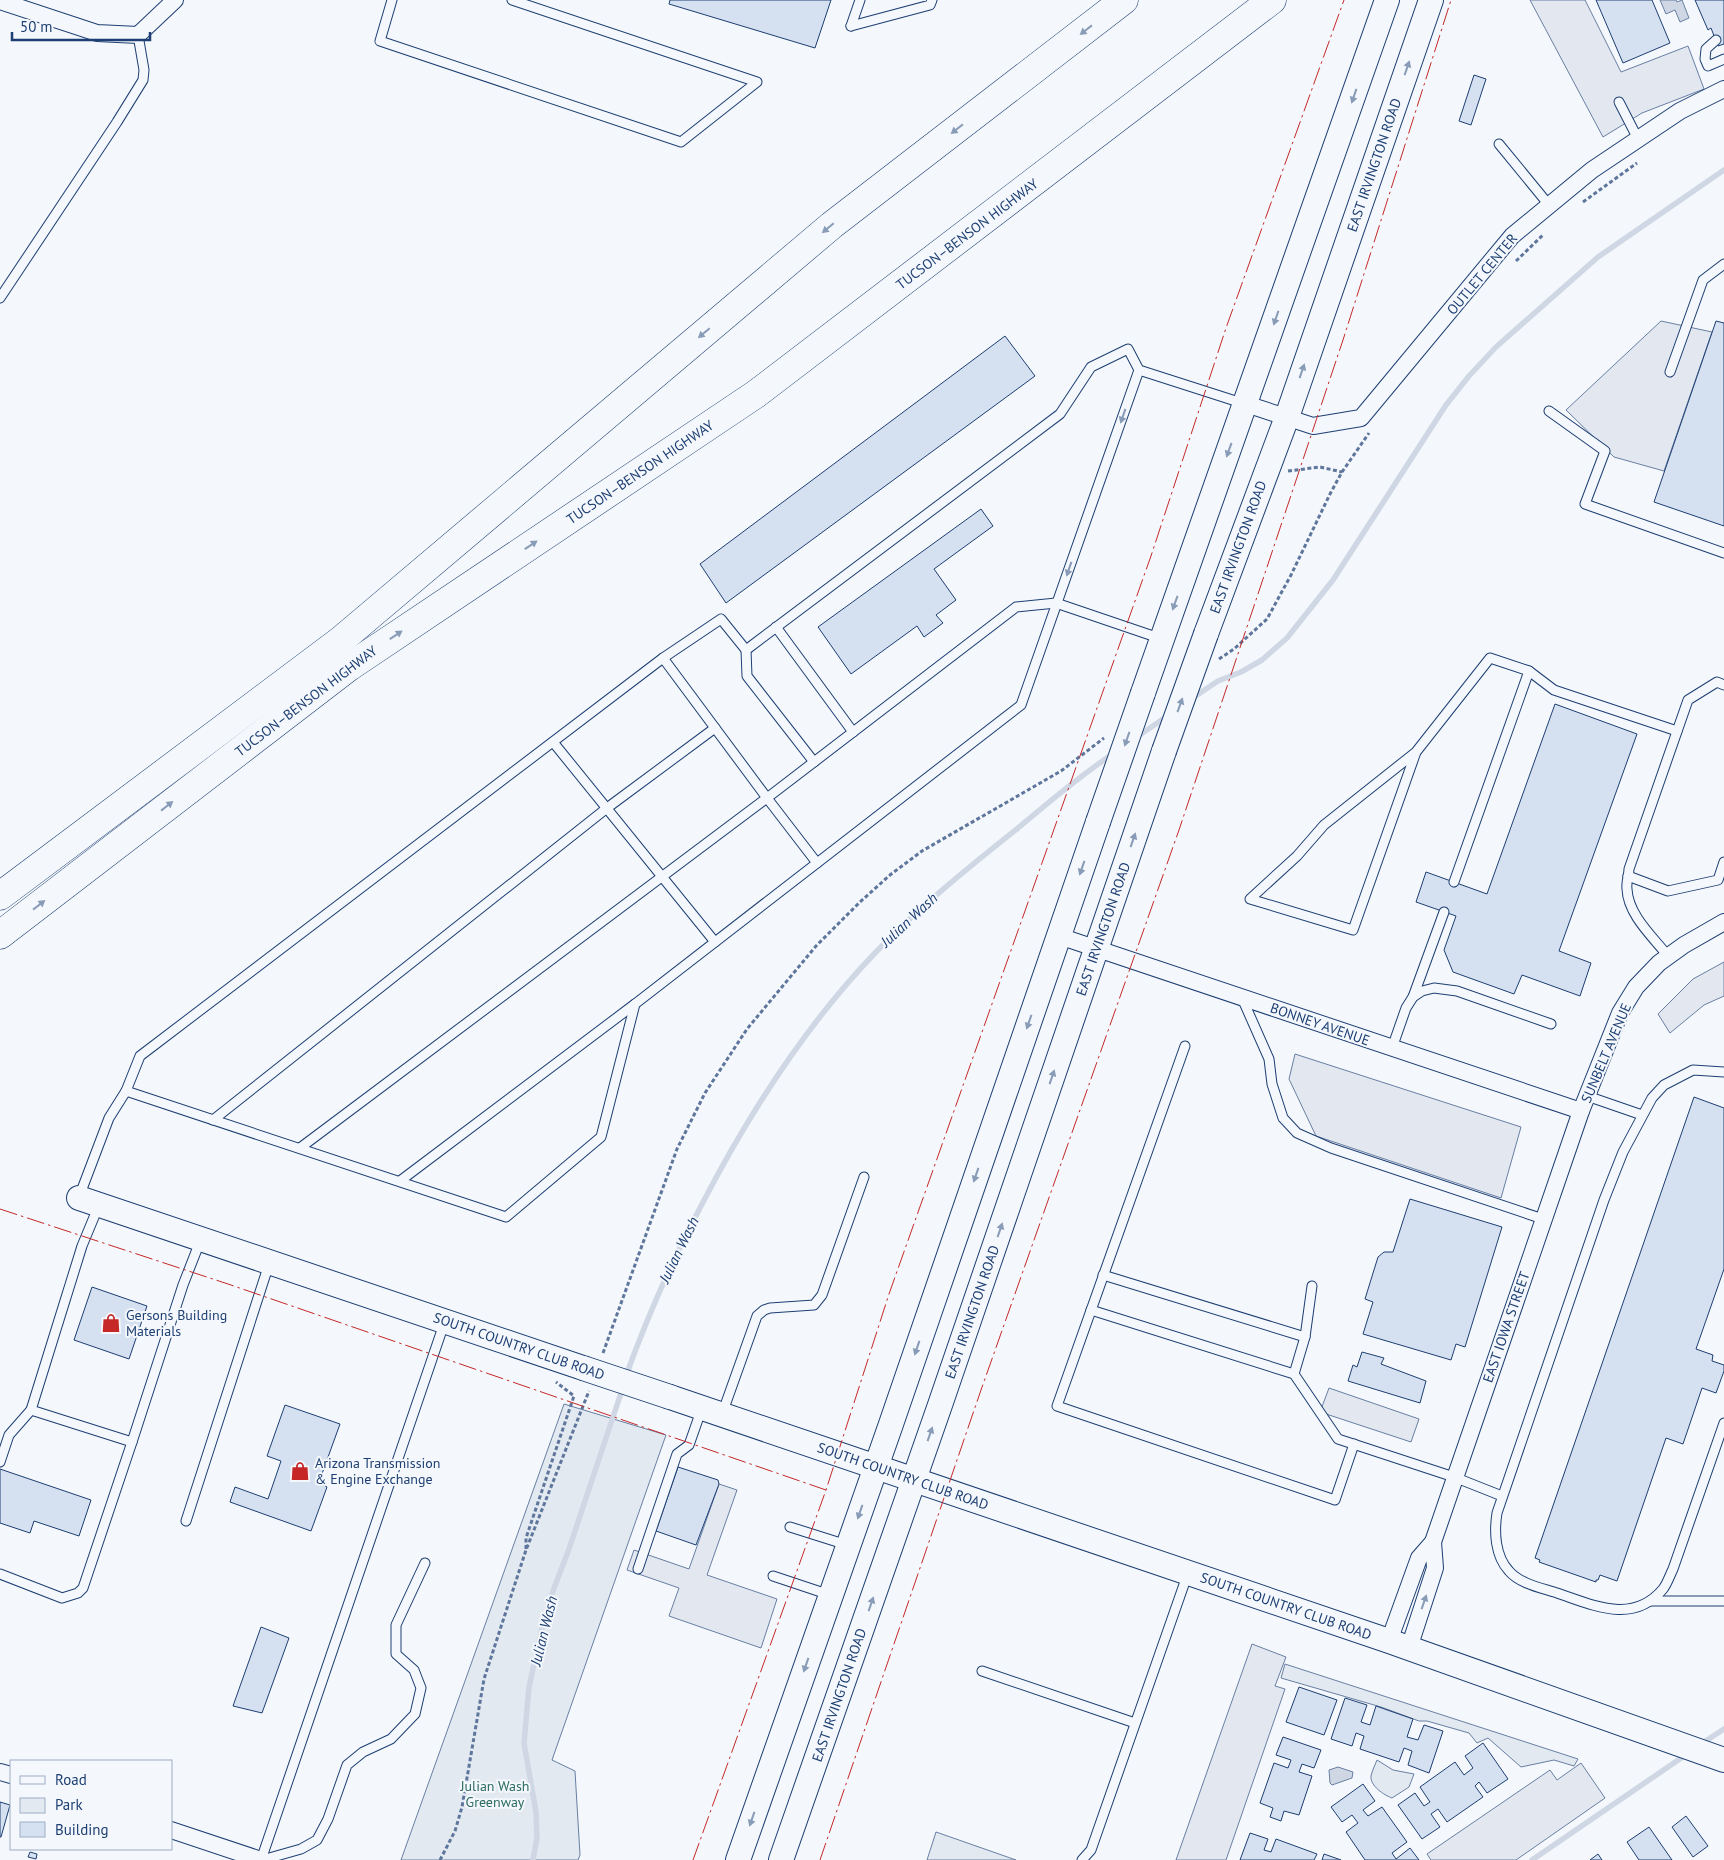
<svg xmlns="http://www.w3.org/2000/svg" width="1724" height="1860" viewBox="0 0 1724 1860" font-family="'PT Sans',sans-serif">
	<rect width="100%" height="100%" fill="#f4f7fb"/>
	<g fill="#e3e9f0" stroke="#687fa3">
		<polygon points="564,1404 666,1435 552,1760 575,1771 580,1855 578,1860 401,1860"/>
		<polygon points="1285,1664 1578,1759 1574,1766 1554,1760 1521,1767 1488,1738 1477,1743 1469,1733 1427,1721 1419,1721 1381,1707 1281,1678"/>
		<path d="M1377,1760l16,10 21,4 -5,13 -17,11c-8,-3 -22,-12 -21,-22 1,-5 4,-11 6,-16z"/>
		<polygon points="936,1832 1016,1860 927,1860"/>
	</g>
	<g fill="#e3e8f0" stroke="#687fa3">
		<polygon points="1530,0 1585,0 1621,72 1688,46 1704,89 1642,113 1603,137"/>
		<polygon points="1661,321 1712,332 1664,471 1614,457 1566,410"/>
		<polygon points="1724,962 1724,996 1704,1005 1670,1033 1658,1014 1693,979"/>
		<polygon points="1295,1054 1521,1127 1501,1198 1316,1136 1289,1079"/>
		<polygon points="1329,1388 1419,1419 1411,1442 1320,1412"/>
		<polygon points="719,1484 737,1490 707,1575 777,1599 761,1648 669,1616 679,1588 627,1570 634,1550 689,1569"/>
		<polygon points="1252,1644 1286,1657 1275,1686 1285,1689 1226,1860 1176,1860"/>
		<polygon points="1581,1763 1605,1798 1516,1860 1431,1860 1427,1854 1550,1770 1557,1780"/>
	</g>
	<g fill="#cfd7e4" stroke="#687fa3">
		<polygon points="1660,0 1676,0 1677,2 1682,0 1689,18 1680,22 1675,10 1666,14"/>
		<polygon points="1338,1767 1353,1772 1352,1778 1332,1785 1330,1783 1329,1770"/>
	</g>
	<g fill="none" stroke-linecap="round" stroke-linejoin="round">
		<g stroke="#cfd7e4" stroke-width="5.5">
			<polyline points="1191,699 1218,681 1241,672 1262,660 1287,638 1333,580 1446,405 1469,376 1496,347 1598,257 1724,170"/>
			<polyline points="1135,738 1169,715"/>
			<path d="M626,1376c21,-59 46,-115 75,-170 47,-91 103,-179 174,-253 44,-46 93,-85 143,-125 31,-26 62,-52 96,-75"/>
			<polyline points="1701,1744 1724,1729"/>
			<polyline points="533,1860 537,1838 536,1812 524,1743 529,1687 543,1624 553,1591 569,1549 623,1387"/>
			<polyline points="1532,1860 1687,1754"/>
		</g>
	</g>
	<g fill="#d5e0f0" stroke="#1d3f73">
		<polygon points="670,0 831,0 815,48 669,4"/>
		<polygon points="1596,0 1652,0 1670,43 1623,63"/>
		<polygon points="1695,0 1724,0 1724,44 1718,46 1711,28 1708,30"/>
		<polygon points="1474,75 1486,79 1471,125 1459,121"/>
		<polygon points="1716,321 1724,323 1724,526 1654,502"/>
		<polygon points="1005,336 1035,376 726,603 700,564"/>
		<polygon points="981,509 993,526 934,569 956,600 936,615 943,623 924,637 917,626 851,674 818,627"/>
		<polygon points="1555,704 1637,734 1559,951 1591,963 1580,996 1522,975 1514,994 1453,972 1444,950 1456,916 1416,902 1426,872 1487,894"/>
		<polygon points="1694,1097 1724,1108 1724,1269 1696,1349 1713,1355 1712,1361 1724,1365 1724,1371 1716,1393 1702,1388 1683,1444 1666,1438 1617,1581 1600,1575 1598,1580 1596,1580 1596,1582 1539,1562 1540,1560 1535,1558"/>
		<polygon points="1410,1199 1502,1227 1465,1347 1456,1344 1451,1360 1363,1334 1373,1302 1365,1299 1378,1257 1384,1252 1393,1252"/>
		<polygon points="92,1287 147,1306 129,1359 74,1340"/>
		<polygon points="1362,1352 1384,1358 1381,1364 1426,1381 1420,1403 1348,1381 1353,1365 1357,1367"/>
		<polygon points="285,1405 340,1424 319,1482 327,1487 311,1531 230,1502 235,1487 268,1499 281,1461 267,1456"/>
		<polygon points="678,1467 718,1480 719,1484 696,1545 656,1531"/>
		<polygon points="0,1469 91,1500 79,1536 34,1521 30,1533 0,1523"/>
		<polygon points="261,1627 289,1638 262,1713 233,1706"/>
		<polygon points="1299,1687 1337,1700 1324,1735 1286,1722"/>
		<polygon points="1345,1698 1367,1705 1361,1722 1370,1725 1376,1706 1413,1719 1407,1737 1418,1740 1424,1725 1443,1731 1429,1773 1408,1765 1412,1751 1404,1748 1399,1762 1360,1749 1364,1736 1356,1733 1352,1746 1331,1739"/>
		<polygon points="1283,1737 1321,1750 1314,1768 1302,1764 1299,1772 1312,1776 1299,1815 1284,1811 1281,1821 1270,1817 1273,1808 1260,1803 1274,1763 1288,1768 1291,1760 1276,1755"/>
		<polygon points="1483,1743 1508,1779 1487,1793 1479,1782 1475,1786 1483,1797 1447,1822 1438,1809 1431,1814 1440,1827 1422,1839 1398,1805 1415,1793 1424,1806 1430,1802 1420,1787 1455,1762 1464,1775 1473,1768 1465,1756"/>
		<polygon points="1363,1784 1375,1801 1363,1810 1368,1816 1382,1807 1407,1842 1392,1853 1396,1859 1410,1848 1419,1860 1365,1860 1346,1832 1358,1823 1352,1815 1342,1822 1331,1807"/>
		<polygon points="0,1802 10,1805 1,1837 0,1837"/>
		<polygon points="1686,1816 1708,1846 1693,1857 1672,1827"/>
		<polygon points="1649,1827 1672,1860 1639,1860 1627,1842"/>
		<polygon points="1250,1833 1268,1839 1264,1850 1271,1852 1276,1839 1317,1854 1314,1860 1240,1860"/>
		<polygon points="30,1852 37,1854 36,1859 28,1857"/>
		<polygon points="1324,1854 1341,1860 1322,1860"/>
		<polygon points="1598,1854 1602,1860 1590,1860"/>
	</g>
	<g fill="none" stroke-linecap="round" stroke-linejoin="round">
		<g stroke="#1d3f73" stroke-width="11">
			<g id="lane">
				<polyline points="392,0 380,41 681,142 757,82 512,0"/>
				<polyline points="851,26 930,5 932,0"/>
				<polyline points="851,26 860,0"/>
				<polyline points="1716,40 1706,49 1705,59 1708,66 1724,59"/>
				<polyline points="1619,102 1638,139"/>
				<polyline points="1499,144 1549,205"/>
				<polyline points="0,298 117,122 143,80 144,70 138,35"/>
				<polyline points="1139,370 1021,705 635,1004 601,1137 506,1217 126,1091 140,1056 663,658 721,619 746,650 1060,414 1091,367 1128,349 1139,370 1245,404"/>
				<polyline points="1670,372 1703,280 1724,264"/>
				<polyline points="1549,411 1605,451 1585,504 1724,553"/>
				<polyline points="776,627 853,732"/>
				<polyline points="746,650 747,676 814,762"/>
				<polyline points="1529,671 1554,690 1677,731"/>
				<polyline points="553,742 715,942"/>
				<polyline points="1416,752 1324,825 1297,856 1250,899 1353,930 1416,752 1490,658 1529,671 1454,882"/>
				<polyline points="817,863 767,798 1016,607 1056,603 1162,639"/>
				<polyline points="1628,876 1668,891 1718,880 1724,862"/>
				<path d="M1668,956c-15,-19 -40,-41 -41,-67 -1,-7 2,-14 2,-20l59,-169 29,-18 7,3"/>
				<polyline points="1413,997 1444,912"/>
				<polyline points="1242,998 1269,1059 1272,1084 1283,1118 1297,1133 1331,1148 1543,1219"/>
				<polyline points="1185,1046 1057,1406 1335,1500 1354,1444"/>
				<polyline points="1392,1048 1406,1008 1413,997 1422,991 1434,988 1457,991 1551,1024"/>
				<path d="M1724,1072l-31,-2 -29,15 -12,13 -29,54 -19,48 -107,313c-3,19 -2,43 12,58 11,13 33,17 48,22 36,12 76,32 106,-4 4,-5 7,-14 10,-20l51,-146"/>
				<polyline points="1587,1096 1642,1115"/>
				<polyline points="213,1120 607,808 715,728"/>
				<polyline points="300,1148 767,798 663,658"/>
				<polyline points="400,1181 635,1004"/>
				<polyline points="79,1197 109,1118 126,1091"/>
				<polyline points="99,1205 82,1246 31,1410 132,1442 183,1285 201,1239"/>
				<polyline points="1103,1275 1305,1337 1294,1374"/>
				<polyline points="1091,1310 1294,1374 1338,1439 1454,1477 1502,1496"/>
				<polyline points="1305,1337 1312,1286"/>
				<polyline points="722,1414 757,1316 764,1310 770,1308 814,1305 822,1295 864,1177"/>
				<polyline points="0,1462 9,1435 31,1410"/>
				<polyline points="186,1521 269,1264"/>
				<polyline points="790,1527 847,1545"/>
				<polyline points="638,1569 677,1454 689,1445 702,1408"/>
				<polyline points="0,1574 62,1598 78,1593 83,1588 132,1442"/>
				<polyline points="773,1576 830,1595"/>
				<polyline points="1650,1601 1724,1601"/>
				<polyline points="982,1671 1135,1723"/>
				<polyline points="261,1860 445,1321"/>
				<polyline points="262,1860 301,1849 317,1840 328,1819 347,1765 363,1752 391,1739 415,1714 421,1688 414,1670 396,1654 396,1625 425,1563"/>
				<polyline points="1082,1860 1091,1850 1188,1573"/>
			</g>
		</g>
		<g stroke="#1d3f73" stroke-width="18">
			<g id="street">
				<polyline points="0,1 97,33 138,35 175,0"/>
				<polyline points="1246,404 1313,426 1361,418 1512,236 1592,170 1680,111 1724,89"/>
				<polyline points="1059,936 1581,1111"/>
				<polyline points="1433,1542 1581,1111 1620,1013 1636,987 1659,963 1684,945 1724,922"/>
				<polyline points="1389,1641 1419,1558 1433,1542 1435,1568 1409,1648"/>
				<polyline points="0,1772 11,1775"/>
				<polyline points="171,1830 261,1860"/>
			</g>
		</g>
		<g stroke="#1d3f73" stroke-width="26">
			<g id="secondary">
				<polyline points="1206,634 1287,417 1431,0"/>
				<polyline points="1143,693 1387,0"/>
				<polyline points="79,1198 583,1368"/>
				<polyline points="670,1397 1389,1641 1724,1760"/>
				<polyline points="738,1860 890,1427 1098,822"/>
				<polyline points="781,1860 940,1405 1164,751"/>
			</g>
		</g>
		<g stroke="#1d3f73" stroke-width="29">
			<g id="highway">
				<polyline points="0,896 341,640 832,225 1124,0"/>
				<polyline points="0,935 349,667 756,394 1272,0"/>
			</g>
		</g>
		<g stroke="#5e769c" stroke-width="3" stroke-dasharray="4 2.5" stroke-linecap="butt">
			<polyline points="1583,202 1637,163"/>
			<polyline points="1516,261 1544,234"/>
			<polyline points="1288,471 1320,467 1342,472"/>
			<polyline points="1219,659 1234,649 1267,619 1291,575 1330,494 1342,472 1369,433"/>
			<polyline points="603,1353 677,1149 705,1093 747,1029 816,946 860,902 890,875 922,851 1061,771 1104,738"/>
			<polyline points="526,1549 526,1538 574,1396 556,1382"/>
			<polyline points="440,1860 455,1831 462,1807 484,1679 526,1550 589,1391"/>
		</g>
		<use href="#lane" stroke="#f4f7fb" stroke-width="9"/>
		<use href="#street" stroke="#f4f7fb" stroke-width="16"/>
		<use href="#secondary" stroke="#f4f7fb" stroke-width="24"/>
		<use href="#highway" stroke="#f4f7fb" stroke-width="28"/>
		<g stroke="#1d3f73" stroke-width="26" stroke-linecap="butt">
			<g id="secondary-bridge">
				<polyline points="1164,751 1206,634"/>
				<polyline points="1098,822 1143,693"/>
				<polyline points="583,1368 670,1397"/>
			</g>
		</g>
		<use href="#secondary-bridge" stroke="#f4f7fb" stroke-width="24"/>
		<g stroke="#c62828" stroke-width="1" stroke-dasharray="18 4 2.5 4" stroke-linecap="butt">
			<polyline points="0,1209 228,1284 826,1490"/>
			<polyline points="693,1860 826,1490 889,1294 1151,556 1226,328 1344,0"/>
			<polyline points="820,1860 981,1390 1179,830 1343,340 1451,0"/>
		</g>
	</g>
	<defs><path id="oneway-solid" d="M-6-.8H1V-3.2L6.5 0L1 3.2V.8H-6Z" transform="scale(1.25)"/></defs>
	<g fill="#889bb7">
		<use href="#oneway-solid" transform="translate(1086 30) rotate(142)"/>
		<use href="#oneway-solid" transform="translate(1407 68) rotate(-71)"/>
		<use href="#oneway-solid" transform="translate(1354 96) rotate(109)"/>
		<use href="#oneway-solid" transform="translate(957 129) rotate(142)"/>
		<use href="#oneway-solid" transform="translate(828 228) rotate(140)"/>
		<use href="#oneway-solid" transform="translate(1276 318) rotate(109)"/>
		<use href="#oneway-solid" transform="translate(704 333) rotate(140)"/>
		<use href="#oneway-solid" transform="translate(1302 371) rotate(-71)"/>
		<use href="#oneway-solid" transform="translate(1123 416) rotate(109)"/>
		<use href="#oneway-solid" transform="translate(1229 450) rotate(110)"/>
		<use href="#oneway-solid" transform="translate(531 545) rotate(-34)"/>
		<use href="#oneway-solid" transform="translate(1069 569) rotate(109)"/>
		<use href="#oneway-solid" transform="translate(1175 603) rotate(110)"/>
		<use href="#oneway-solid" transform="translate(396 635) rotate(-34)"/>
		<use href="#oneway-solid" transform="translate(1180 705) rotate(-70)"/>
		<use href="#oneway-solid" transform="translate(1127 739) rotate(109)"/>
		<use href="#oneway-solid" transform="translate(167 806) rotate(-38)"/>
		<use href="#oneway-solid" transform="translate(1133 840) rotate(-71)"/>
		<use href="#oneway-solid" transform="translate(1082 868) rotate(109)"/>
		<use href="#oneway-solid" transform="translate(39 905) rotate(-38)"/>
		<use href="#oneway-solid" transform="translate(1029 1022) rotate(109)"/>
		<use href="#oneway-solid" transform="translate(1052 1077) rotate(-71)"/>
		<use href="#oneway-solid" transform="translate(976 1175) rotate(109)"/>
		<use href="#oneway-solid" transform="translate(1000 1230) rotate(-71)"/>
		<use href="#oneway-solid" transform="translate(917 1348) rotate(109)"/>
		<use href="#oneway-solid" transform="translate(930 1434) rotate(-71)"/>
		<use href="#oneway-solid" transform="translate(860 1512) rotate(109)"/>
		<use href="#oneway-solid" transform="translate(1424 1602) rotate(-71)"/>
		<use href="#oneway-solid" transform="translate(871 1604) rotate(-71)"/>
		<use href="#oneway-solid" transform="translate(806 1665) rotate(109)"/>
		<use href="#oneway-solid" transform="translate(752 1819) rotate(109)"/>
	</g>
	<defs>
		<g id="shop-bare" transform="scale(1.5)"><path d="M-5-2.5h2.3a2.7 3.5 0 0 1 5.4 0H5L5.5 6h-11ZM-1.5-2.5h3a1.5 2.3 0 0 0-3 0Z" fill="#c62828" stroke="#f4f7fb" stroke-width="2.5" paint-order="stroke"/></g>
	</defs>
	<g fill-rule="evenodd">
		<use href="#shop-bare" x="111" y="1323"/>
		<use href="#shop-bare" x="300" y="1471"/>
	</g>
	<g text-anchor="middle" stroke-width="4" stroke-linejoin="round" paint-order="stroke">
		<g font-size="14" fill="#1d3f73" stroke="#f4f7fb">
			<text transform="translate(1374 165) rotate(-71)" y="5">EAST IRVINGTON ROAD</text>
			<text transform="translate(967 234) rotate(-37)" y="5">TUCSON–BENSON HIGHWAY</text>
			<text transform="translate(1482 274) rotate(-50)" y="5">OUTLET CENTER</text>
			<text transform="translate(640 472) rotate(-34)" y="5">TUCSON–BENSON HIGHWAY</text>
			<text transform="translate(1238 547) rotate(-70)" y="5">EAST IRVINGTON ROAD</text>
			<text transform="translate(306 701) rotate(-37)" y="5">TUCSON–BENSON HIGHWAY</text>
			<text transform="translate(1103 929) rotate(-71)" y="5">EAST IRVINGTON ROAD</text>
			<text transform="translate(1320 1024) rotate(19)" y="5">BONNEY AVENUE</text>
			<text transform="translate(1606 1053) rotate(-67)" y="5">SUNBELT AVENUE</text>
			<text transform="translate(972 1312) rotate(-71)" y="5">EAST IRVINGTON ROAD</text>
			<text transform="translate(1506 1327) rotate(-71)" y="5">EAST IOWA STREET</text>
			<text transform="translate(519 1346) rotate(19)" y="5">SOUTH COUNTRY CLUB ROAD</text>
			<text transform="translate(903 1476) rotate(19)" y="5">SOUTH COUNTRY CLUB ROAD</text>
			<text transform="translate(1286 1606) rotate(19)" y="5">SOUTH COUNTRY CLUB ROAD</text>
			<text transform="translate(839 1695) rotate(-71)" y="5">EAST IRVINGTON ROAD</text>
		</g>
		<g font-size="14" fill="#1d3f73" stroke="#f4f7fb" text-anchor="start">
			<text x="126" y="1320">Gersons Building<tspan x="126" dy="16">Materials</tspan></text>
			<text x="315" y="1468">Arizona Transmission<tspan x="315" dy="16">&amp; Engine Exchange</tspan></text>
		</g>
		<g font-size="14" fill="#2c6c60" stroke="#f4f7fb">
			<text x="495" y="1791">Julian Wash<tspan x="495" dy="16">Greenway</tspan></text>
		</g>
		<g font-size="15" font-style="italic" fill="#1d3f73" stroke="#f4f7fb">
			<text transform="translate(909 920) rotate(-43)" y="5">Julian Wash</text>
			<text transform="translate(679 1250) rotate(-64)" y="5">Julian Wash</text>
			<text transform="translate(544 1631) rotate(-76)" y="5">Julian Wash</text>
		</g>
	</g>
	<rect x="10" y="1760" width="162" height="90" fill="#f4f7fb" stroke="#9eadc5"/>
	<rect x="20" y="1776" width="25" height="8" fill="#f4f7fb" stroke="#9eadc5"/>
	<text x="55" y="1785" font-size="15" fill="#1d3f73">Road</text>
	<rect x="20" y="1798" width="25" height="15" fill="#e3e9f0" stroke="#9eadc5"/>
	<text x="55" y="1810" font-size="15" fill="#1d3f73">Park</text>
	<rect x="20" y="1822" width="25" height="15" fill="#d5e0f0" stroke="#9eadc5"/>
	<text x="55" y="1835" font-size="15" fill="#1d3f73">Building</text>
	<path d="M12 32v8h138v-8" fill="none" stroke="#1d3f73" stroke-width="2.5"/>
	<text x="20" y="32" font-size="15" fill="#1d3f73" stroke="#f4f7fb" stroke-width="4" paint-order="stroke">50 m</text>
</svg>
